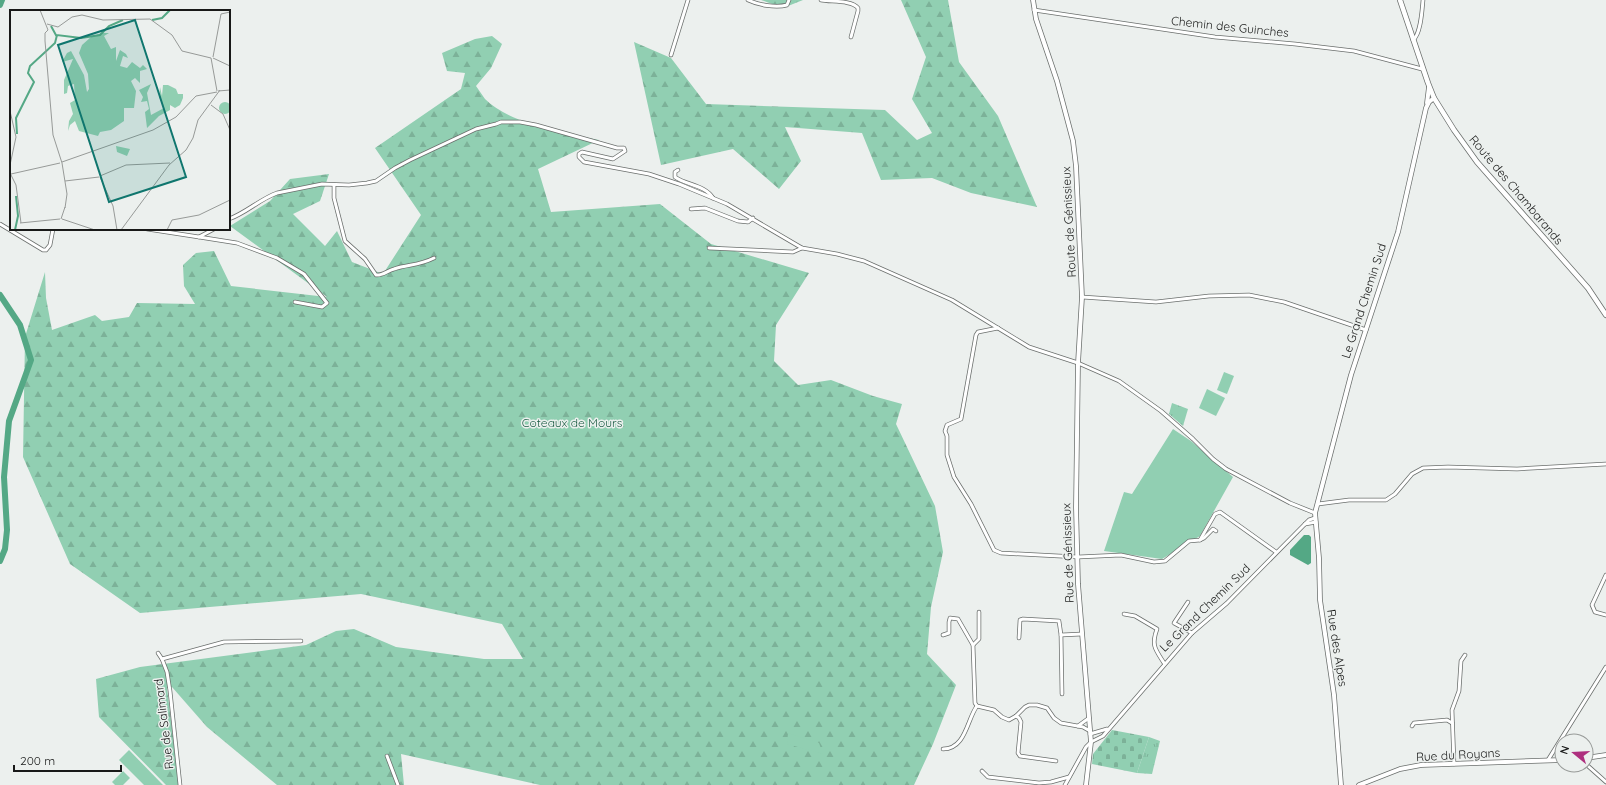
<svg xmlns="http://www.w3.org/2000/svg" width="1606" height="785" viewBox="0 0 1606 785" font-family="Quicksand,sans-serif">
	<defs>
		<pattern id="forest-firs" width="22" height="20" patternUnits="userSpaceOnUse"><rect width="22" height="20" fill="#91cfb2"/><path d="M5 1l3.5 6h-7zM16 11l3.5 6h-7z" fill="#7cb198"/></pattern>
		<pattern id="cemetery-stones" width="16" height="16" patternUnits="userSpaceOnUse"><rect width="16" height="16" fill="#91cfb2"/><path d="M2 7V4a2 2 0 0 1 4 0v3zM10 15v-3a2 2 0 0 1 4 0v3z" fill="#7cb198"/></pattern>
		<pattern id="park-tufts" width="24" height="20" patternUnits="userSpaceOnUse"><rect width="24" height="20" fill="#91cfb2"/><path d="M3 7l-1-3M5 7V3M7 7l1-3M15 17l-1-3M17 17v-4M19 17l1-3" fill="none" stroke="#7cb198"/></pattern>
	</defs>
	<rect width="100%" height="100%" fill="#ecf0ee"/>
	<g fill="url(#forest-firs)">
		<polygon points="761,0 803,0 783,8"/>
		<polygon points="901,0 948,0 959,62 998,116 1037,207 971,193 932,178 881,180 862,133 785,127 801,161 779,189 733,149 661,165 634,42 671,58 706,104 885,110 917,140 932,133 912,99 926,57"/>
		<path d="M492,36l10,8 -11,24 -15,18c3,4 6,9 9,13 25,25 80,34 114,41l-61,29 13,43 109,-8 51,40 98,29 -33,52 -2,36 24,24 33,-5 42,16 29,8 -6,20 39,82 8,46 -12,55 -4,47 29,31 -23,59 -19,41h-374l-139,-31 3,31h-127l-70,-58 -35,-40 -5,1 12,97h-13l-67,-68 -3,-38 44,-12 166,-22 30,-14 18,-2 42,18 88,12h39l-21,-35 -141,-30 -221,19 -70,-49 -47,-107 2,-120 20,-65 1,26 6,32 43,-15 7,6 27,-4 8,-14 58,1 -11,-18 -1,-21 13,-12 18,-2 17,35 96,11 -97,-71 40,-25 20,-22 39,-5 -9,27 -27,13 32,32 12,-15 15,31 31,12 38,-59 -46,-67 86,-59 4,-16 -18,-2 -5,-18 33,-14z"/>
	</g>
	<polygon fill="url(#cemetery-stones)" points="1112,730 1149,737 1137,773 1092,764 1093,754"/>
	<g fill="url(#park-tufts)">
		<polygon points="1172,403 1188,409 1183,426 1169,414"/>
		<polygon points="1149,737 1160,741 1152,774 1137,773"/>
	</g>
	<g fill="#91cfb2">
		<polygon points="1224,372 1234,376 1227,394 1217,390"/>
		<polygon points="1207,389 1225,398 1216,416 1199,408"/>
		<polygon points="1173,429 1191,441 1233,477 1200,536 1162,559 1104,551 1124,492 1132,494"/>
		<polygon points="788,733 819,743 823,754 787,744"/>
		<polygon points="129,750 163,785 144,785 119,760"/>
		<polygon points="123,771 130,778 123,785 115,785 112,782"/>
		<polygon points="800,780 837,782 836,785 800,785"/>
	</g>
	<polygon fill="#54a885" points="1304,535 1309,535 1311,537 1311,563 1308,565 1290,555 1290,550"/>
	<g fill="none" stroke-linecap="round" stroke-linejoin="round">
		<g stroke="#54a885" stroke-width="6">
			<polyline points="0,5 2,0"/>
			<polyline points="0,295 20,325 31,360 9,421 4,477 7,530 5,549 0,561"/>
		</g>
		<g stroke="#6b6f6d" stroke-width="4.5">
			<g id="minor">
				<path d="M748,0c10,5 28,8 39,5l2,-5"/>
				<path d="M821,0c10,2 31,0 37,8v3l-7,26"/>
				<polyline points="1034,10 1215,37 1295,44 1354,51 1422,69"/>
				<path d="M1413,40c8,-6 9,-30 10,-40"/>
				<polyline points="671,55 688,0"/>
				<path d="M678,170l-3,2v5c11,8 30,8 38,21"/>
				<path d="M334,185v13l11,43 20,18 11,16c6,1 11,-4 18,-6 14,-5 24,-3 40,-11"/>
				<polyline points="691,209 705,208 738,221 748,222 753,218"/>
				<path d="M229,219c17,-6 31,-20 48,-26l45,-9 27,1 18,-2 9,-2 19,-13 15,-8 66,-31 20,-5 5,-2h19l16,3 81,23h7l1,3 -12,8 -31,-7 -3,2v3l5,5 65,12 30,10 48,20 75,44 35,6 27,7 88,39 77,47 49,16 41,18 42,30 32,28 20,20 13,10 64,34 25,10"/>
				<polyline points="0,224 43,250 46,250 50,245 53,229"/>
				<polyline points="147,229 199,237 214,229"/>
				<polyline points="199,237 237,243 277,258 304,274 327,303 322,307 295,302"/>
				<polyline points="709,248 793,252 802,248"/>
				<polyline points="1082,297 1156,302 1209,296 1249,295 1284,302 1366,330"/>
				<polyline points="998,328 978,332 976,335 961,419 947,425 945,431 947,436 947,455 954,477 971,504 994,550 1001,553 1078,557 1121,555 1154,562 1165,561 1189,541 1200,540 1215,514 1220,512 1276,552"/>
				<polyline points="1318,504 1349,500 1386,500 1395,494 1412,474 1423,468 1448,467 1517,469 1606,464"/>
				<polyline points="1305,524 1316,522"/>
				<polyline points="1200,540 1204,538 1213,529 1216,531"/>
				<polyline points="1606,575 1592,605 1595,612 1606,615"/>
				<polyline points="1188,602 1174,623 1192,633"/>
				<path d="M1124,614l11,2 22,13c-6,16 -2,20 7,34"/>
				<polyline points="943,635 949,633 949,622 950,618 958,619 973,645 975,703 977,706 994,710 1002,717 1009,720 1016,716 1025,707 1029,705 1037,705 1047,708 1054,718 1061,723 1083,727 1090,731"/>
				<polyline points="1061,635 1062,694"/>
				<polyline points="1019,638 1020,620 1023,619 1059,621 1061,635 1082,634"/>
				<polyline points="973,645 979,639 979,612"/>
				<polyline points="158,653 162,659"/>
				<polyline points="1016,716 1019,718 1021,722 1018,753 1020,756 1056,761"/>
				<polyline points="1078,726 1089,718"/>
				<polyline points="1412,726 1414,723 1447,720 1452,723"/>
				<polyline points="1090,734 1107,729"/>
				<path d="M943,749c23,0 24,-30 34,-43"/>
				<polyline points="387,756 398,785"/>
				<polyline points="1548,760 1606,667"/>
				<polyline points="1586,761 1588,766 1606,782"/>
				<polyline points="1454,764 1452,710 1459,691 1461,661 1465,655"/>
				<polyline points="982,771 988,777 1039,783 1051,782 1069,777"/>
				<polyline points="180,785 170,691 167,672 162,659 224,642 301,641"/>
				<polyline points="1065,785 1086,747 1091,742 1103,736 1192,633 1227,603 1304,525 1309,520 1315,518"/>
			</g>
		</g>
		<g stroke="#6b6f6d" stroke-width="5.5">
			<g id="tertiary">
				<polyline points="1033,0 1036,19 1057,81 1073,141 1076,166 1082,297 1078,363 1076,507 1078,584 1091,742 1086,785"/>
				<polyline points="1427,103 1429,87"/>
				<polyline points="1586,758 1606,755"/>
				<polyline points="1341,785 1334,695 1320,600 1319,558 1315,513 1351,375 1398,232 1426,108 1429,102 1434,98"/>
				<polyline points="1359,785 1400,769 1421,765 1562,760"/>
			</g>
		</g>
		<g stroke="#6b6f6d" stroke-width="6">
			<polyline id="secondary" points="1400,0 1428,83 1434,98 1454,130 1477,162 1588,288 1606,315"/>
		</g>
		<use href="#minor" stroke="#fff" stroke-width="3"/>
		<use href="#tertiary" stroke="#fff" stroke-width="4"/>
		<use href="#secondary" stroke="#fff" stroke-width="4.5"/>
	</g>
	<g text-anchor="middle" stroke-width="3" stroke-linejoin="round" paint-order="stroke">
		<g font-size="12" fill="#181918" stroke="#ecf0ee">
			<text transform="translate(1230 27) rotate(6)" y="4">Chemin des Guinches</text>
			<text transform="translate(1516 190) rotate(50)" y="4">Route des Chambarands</text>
			<text transform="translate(1069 222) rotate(-93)" y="4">Route de Génissieux</text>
			<text transform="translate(1364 301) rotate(-72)" y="4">Le Grand Chemin Sud</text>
			<text transform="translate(1068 553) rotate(-92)" y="4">Rue de Génissieux</text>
			<text transform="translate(1205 608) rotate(-44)" y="4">Le Grand Chemin Sud</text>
			<text transform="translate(1337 648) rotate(81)" y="4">Rue des Alpes</text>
			<text transform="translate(164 724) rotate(-97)" y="4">Rue de Salimard</text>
			<text transform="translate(1458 755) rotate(-3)" y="4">Rue du Royans</text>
		</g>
		<g font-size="12" fill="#1e5e46" stroke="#ecf0ee">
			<text x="572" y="427">Coteaux de Mours</text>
		</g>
	</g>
	<g transform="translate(10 10)">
		<rect width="220" height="220" fill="#ecf0ee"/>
		<path d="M92,23h7l-5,3 7,13 5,-2v14l4,-11 6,4 2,4 -5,-2 -3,10 7,2 5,-6 8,6 3,-3 4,4 -7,2v12l-5,-5 -4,3 5,10 -2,17h-10v13l-13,9 -11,2 -2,4 -19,-5 -4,-10 -5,4 -2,6 1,-10 4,-7 -3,-11 5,-3 -1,-16 -6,2 -1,7 -3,1v-14l9,-21 -11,3 5,-9 4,-2 13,24 3,17 2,-3 -1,-15 -9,-21 3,-8 9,-8zM141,74l-4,9 4,22 13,-7 -5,-11 1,-10 2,9 1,-11h5l8,4 2,5h5v4l-3,7 -5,3 -5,-3v5l-11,6 -12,12 -2,-16 4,-3 -2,-8 -6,1 2,-5 -4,-7z" fill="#91cfb2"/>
		<path d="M209 98a6 6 0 1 1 12 0a6 6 0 1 1-12 0ZM106,136l14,3 -3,7 -10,-4z" fill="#91cfb2"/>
		<path fill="none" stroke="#54a885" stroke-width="2" d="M142,10l10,-2 8,-8M41,16l6,11M7,124l-1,-16 18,-36 -6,-9 2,-7 25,-23 2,-8 24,3 19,-3 9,-9 14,-6M5,220l3,-14 -2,-20"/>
		<path fill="none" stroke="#979a98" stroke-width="1" d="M30,0l8,20M37,14l11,3 14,-10 10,-2 21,5 47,-1 22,16 10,16 29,7M38,20l-3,3v8l8,94 9,28 5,31 -2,14M203,47l8,-43 9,-2M201,48l6,33M203,48l17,8M208,81l12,-1M201,95l12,9 7,16M0,101l6,26 -6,28M52,152l91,-32 23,-13 20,-21 21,-4M0,163l6,12 5,38M1,164l49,-11M90,166l26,-11 44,-2M90,167l13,29 4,24M55,171l34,-4M51,209l4,-12M52,209l33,11M10,213l40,-4M111,220l48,-65 17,-15 7,-12 5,-18 22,-30M157,220l5,-10 27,-5 31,-15"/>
		<path fill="#0f766e" fill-opacity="0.15" stroke="#0f766e" stroke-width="2" d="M125,10l51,157 -77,25 -51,-157z"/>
		<rect width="220" height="220" fill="none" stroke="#181918" stroke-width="2"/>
	</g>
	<g transform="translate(1574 753) rotate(288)"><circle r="19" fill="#ecf0ee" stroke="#979a98"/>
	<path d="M0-3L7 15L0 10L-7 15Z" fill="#ae2f7e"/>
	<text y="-6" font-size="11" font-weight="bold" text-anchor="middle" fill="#181918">N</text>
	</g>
	<path d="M14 765v6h107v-6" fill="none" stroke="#181918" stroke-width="2"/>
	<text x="20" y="765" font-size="12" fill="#181918" stroke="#ecf0ee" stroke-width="3" paint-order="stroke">200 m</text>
</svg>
